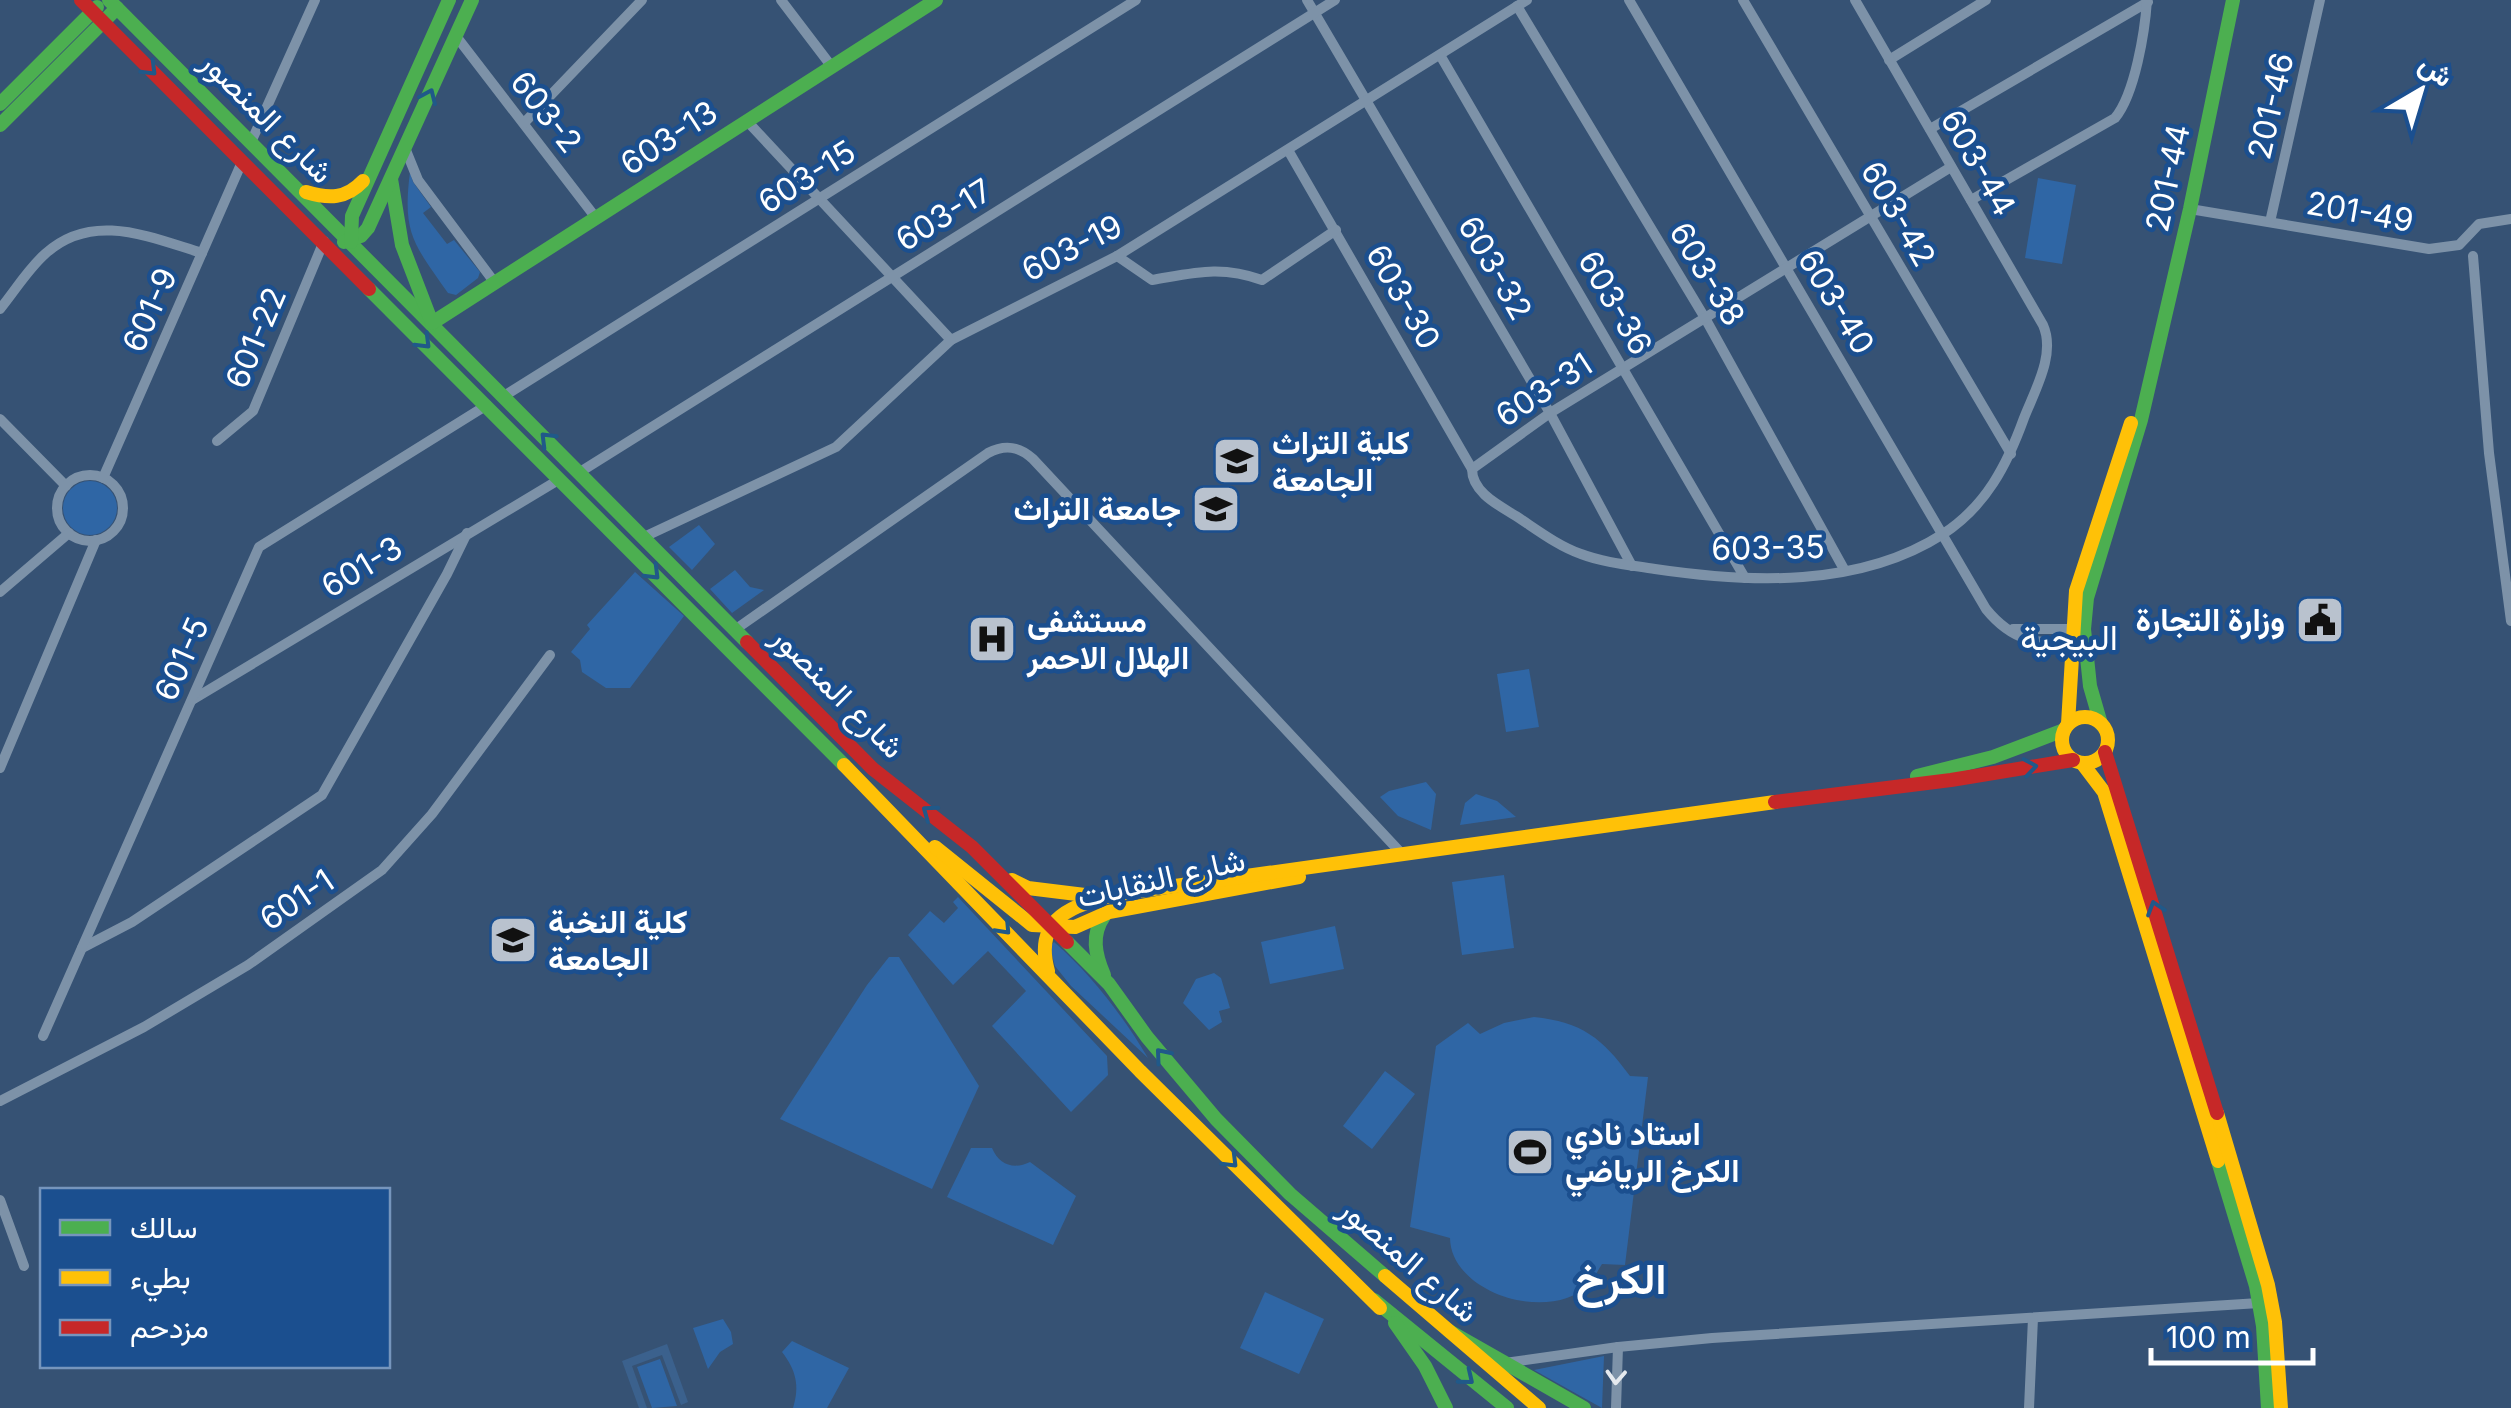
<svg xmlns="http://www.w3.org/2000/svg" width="2511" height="1408" viewBox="0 0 2511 1408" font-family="Inter,Vazirmatn,sans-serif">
	<rect width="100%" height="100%" fill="#365274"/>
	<g fill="#2f66a5">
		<path d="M410,172l3,10 18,25 -8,6 24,31 7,-4 26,32 -2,6 -22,17 -8,-2c-34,-49 -46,-59 -38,-121z"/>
		<polygon points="2038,178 2076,185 2062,264 2025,258"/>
		<circle cx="90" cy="508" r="27"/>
		<polygon points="699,525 715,544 692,570 669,547"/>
		<polygon points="735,570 750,587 764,590 732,613 710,589"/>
		<polygon points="635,572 684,616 630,688 606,688 582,672 580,660 571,652 590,629 587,625"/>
		<polygon points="1529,669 1539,727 1506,732 1497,674"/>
		<polygon points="1426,782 1436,794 1431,830 1398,816 1380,797 1389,791"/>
		<polygon points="1476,794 1497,801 1516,817 1460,825 1465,803"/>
		<polygon points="1504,875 1514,948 1462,955 1452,882"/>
		<polygon points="958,897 1107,1056 1108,1075 1071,1112 992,1026 1026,991 988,951 953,985 908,935 930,911 944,923 958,908 953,902"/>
		<polygon points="1335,926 1344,969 1270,984 1261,942"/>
		<path d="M1054,942c37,32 69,74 94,116l-77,-72 -16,-20 -5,-19z"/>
		<polygon points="889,957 899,957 979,1086 932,1189 780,1119 867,985"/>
		<polygon points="1214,973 1221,978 1230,1008 1219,1011 1222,1022 1209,1030 1183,1003 1196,979"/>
		<path d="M1534,1017c48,5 68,21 96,59l18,1 -23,188 -23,-1c-4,6 -8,15 -13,20 -38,40 -138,10 -139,-46l-40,-11 26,-181 32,-23 12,11 24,-11z"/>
		<polygon points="1385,1071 1415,1094 1372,1149 1343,1126"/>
		<path d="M971,1148h21c7,17 22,22 38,14l46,34 -23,49 -106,-48z"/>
		<polygon points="1265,1292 1324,1319 1299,1374 1240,1348"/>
		<polygon points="723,1319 731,1332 733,1344 720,1352 708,1369 693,1328"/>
		<path d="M792,1341l57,27 -22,40h-34c7,-22 3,-38 -11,-56z"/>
		<polygon points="1604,1356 1602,1408 1534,1370"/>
		<polygon points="660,1359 677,1406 652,1408 637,1367"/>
	</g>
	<polygon fill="#3b618d" points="667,1344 688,1402 681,1405 662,1355 632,1366 647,1408 639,1408 622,1361"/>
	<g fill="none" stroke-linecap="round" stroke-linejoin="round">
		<g stroke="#7d92a8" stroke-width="10">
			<polyline points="781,0 832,67"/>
			<polyline points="1307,0 1550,413 1632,566"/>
			<path d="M1629,0l357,609c26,32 51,36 91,33"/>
			<polyline points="1743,0 2011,454"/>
			<polyline points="1517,6 1705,318 1845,571"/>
			<polyline points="456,36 596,218"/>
			<polyline points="1440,55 1745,578"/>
			<polyline points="1889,60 1986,0"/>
			<polyline points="747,121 951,340"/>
			<polyline points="524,123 642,0"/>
			<polyline points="1930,129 2148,2"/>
			<polyline points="252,140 315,0"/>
			<polyline points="405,148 418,180 495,283"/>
			<path d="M1288,150l184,319c0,23 26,36 44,47 20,13 42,30 65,38 24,9 49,11 74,15 94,14 204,19 288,-35 43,-28 64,-69 81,-116 11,-28 32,-64 19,-93l-188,-325"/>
			<path d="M1971,200l144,-82c20,-24 30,-87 32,-118"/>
			<polyline points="2190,209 2429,249 2459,245 2479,224 2511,219"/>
			<polyline points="2270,222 2320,0"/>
			<path d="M1117,256l35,24c42,-7 68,-15 110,0l74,-50"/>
			<polyline points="2473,256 2489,453 2511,621"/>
			<path d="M0,309c14,-17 28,-40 45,-55 47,-43 104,-17 157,-1"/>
			<polyline points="504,396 1136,0"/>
			<polyline points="0,419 66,486"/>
			<polyline points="217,441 253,411 324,241"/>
			<polyline points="1472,469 1550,413 1951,167"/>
			<polyline points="580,472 1335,0"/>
			<circle cx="90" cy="508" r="33"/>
			<polyline points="103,478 242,162"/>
			<polyline points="644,537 836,447 951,340 1117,256 1527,0"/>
			<polyline points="0,592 69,533"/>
			<path d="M736,629l252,-176c17,-9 31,-7 45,6l368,394"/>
			<polyline points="2013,629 2080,629"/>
			<polyline points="192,700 560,479"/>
			<polyline points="0,768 96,540"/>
			<polyline points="82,948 132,922 322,795 447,574 467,533"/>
			<polyline points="43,1036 259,547 487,405"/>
			<polyline points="0,1101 144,1027 248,965 382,870 432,814 550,655"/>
			<polyline points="0,1200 24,1266"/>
			<polyline points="1505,1363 1618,1347 1712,1338 2259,1303"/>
			<polyline points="1616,1408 1618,1347"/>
			<polyline points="2029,1408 2033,1318"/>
		</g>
		<g stroke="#4caf50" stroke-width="14">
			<polyline points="109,0 747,642"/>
			<polyline points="0,104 97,7"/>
			<polyline points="0,125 117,8"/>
			<polyline points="391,179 402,245 432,323 936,0"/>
			<polyline points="344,242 361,236 368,228 472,0"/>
			<polyline points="351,242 352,216 449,0"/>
			<polyline points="369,289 844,765"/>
			<polyline points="2101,724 2090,686 2084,629 2087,598 2141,420 2190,209 2233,0"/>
			<polyline points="1917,776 1993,757 2064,730"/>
			<path d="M1104,916c-13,19 -9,38 0,59"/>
			<polyline points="1067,942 1109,984 1147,1037 1216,1119 1290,1194 1385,1276"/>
			<polyline points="2218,1161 2256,1286 2263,1326 2268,1408"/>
			<polyline points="1374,1300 1507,1408"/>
			<polyline points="1395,1323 1425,1366 1446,1408"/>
			<polyline points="1449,1331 1584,1408"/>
		</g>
		<g stroke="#ffc107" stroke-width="14">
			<path d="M306,192c23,7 40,7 57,-11"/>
			<circle cx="2085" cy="740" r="23"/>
			<polyline points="2068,724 2076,591 2131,423"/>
			<polyline points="2082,763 2104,792 2218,1161"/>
			<polyline points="844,765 1140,1071 1380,1308"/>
			<polyline points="935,847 1032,925 1075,927 1109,912 1299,877"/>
			<polyline points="1012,880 1028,888 1093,896"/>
			<path d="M1048,971c-15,-54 25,-66 70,-77l657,-92"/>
			<polyline points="2217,1113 2268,1285 2275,1322 2281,1408"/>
			<polyline points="1385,1276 1539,1408"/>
		</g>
		<g stroke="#c62828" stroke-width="14">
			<polyline points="81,0 369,289"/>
			<polyline points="747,642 873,769 972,847 1067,942"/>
			<polyline points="2105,752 2217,1113"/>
			<polyline points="1775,802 1951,780 2073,760"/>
		</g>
	</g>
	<defs><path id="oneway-chevron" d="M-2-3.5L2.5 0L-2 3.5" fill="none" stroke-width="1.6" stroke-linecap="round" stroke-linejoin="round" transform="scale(2.5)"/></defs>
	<g stroke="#205989">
		<use href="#oneway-chevron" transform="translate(150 69) rotate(45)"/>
		<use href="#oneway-chevron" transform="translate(429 96) rotate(-66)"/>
		<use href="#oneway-chevron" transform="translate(424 342) rotate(45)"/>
		<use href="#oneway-chevron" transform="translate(547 439) rotate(-135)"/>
		<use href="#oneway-chevron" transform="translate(653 573) rotate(45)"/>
		<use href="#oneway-chevron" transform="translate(2030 767) rotate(-9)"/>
		<use href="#oneway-chevron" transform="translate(929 812) rotate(-144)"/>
		<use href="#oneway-chevron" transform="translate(2155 908) rotate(-107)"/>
		<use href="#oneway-chevron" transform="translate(1004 928) rotate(47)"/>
		<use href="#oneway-chevron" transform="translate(1162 1055) rotate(-130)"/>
		<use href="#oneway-chevron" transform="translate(1231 1161) rotate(45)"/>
		<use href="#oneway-chevron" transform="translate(1467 1378) rotate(39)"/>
	</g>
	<use stroke="#e5e9ee" href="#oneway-chevron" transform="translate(1616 1377) rotate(93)"/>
	<defs>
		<g id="university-square" transform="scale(2.5)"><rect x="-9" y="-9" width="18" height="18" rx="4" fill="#b9c2ce" stroke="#1b4f8f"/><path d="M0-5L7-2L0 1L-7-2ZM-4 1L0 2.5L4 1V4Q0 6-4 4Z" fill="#111"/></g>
		<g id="civic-square" transform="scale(2.5)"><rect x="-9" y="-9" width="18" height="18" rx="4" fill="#b9c2ce" stroke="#1b4f8f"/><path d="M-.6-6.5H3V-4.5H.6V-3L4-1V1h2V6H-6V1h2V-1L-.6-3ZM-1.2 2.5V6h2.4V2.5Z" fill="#111"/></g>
		<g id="hospital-square" transform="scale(2.5)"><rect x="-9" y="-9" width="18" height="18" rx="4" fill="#b9c2ce" stroke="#1b4f8f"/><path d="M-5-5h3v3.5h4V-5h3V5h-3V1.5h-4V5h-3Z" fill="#111"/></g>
		<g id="stadium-square" transform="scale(2.5)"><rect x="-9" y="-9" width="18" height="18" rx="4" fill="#b9c2ce" stroke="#1b4f8f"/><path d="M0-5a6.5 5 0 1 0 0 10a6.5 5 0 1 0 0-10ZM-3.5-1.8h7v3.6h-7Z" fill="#111"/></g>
	</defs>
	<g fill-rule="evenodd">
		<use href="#university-square" x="1237" y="461"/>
		<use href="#university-square" x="1216" y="509"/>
		<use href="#civic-square" x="2320" y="620"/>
		<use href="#hospital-square" x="992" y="639"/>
		<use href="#university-square" x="513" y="940"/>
		<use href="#stadium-square" x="1530" y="1152"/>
	</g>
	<g text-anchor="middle" stroke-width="9" stroke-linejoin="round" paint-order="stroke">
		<g font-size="32" fill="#fff" stroke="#1b4f8f">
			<text transform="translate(2271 106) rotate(-77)" y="11">201-46</text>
			<text transform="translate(546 112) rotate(52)" y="11">603-2</text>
			<text transform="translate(267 117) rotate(45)" y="11">شارع المنصور</text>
			<text transform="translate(669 138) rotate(-33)" y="11">603-13</text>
			<text transform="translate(1978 163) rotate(60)" y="11">603-44</text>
			<text transform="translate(807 177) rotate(-32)" y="11">603-15</text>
			<text transform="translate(2168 178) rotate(-78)" y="11">201-44</text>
			<text transform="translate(2360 212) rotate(10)" y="11">201-49</text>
			<text transform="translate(1898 214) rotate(60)" y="11">603-42</text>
			<text transform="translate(944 215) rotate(-32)" y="11">603-17</text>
			<text transform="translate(1072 248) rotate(-27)" y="11">603-19</text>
			<text transform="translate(1495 268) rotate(60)" y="11">603-32</text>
			<text transform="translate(1707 274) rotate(59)" y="11">603-38</text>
			<text transform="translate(1403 297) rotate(60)" y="11">603-30</text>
			<text transform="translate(1836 302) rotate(59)" y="11">603-40</text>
			<text transform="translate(1615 303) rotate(60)" y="11">603-36</text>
			<text transform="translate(150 310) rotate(-66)" y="11">601-9</text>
			<text transform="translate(256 338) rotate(-67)" y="11">601-22</text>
			<text transform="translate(1544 390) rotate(-33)" y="11">603-31</text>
			<text transform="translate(1768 548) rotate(-1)" y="11">603-35</text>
			<text transform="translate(362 567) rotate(-31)" y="11">601-3</text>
			<text transform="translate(182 659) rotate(-66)" y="11">601-5</text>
			<text transform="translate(838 692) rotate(45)" y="11">شارع المنصور</text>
			<text transform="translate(1161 878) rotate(-13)" y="11">شارع النقابات</text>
			<text transform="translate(297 900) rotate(-34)" y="11">601-1</text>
			<text transform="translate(1409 1260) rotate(41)" y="11">شارع المنصور</text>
		</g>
		<g font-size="32" font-weight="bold" fill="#fff" stroke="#1b4f8f" text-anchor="start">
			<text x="1272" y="454">كلية التراث<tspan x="1272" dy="37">الجامعة</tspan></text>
			<text x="1181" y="520" text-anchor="end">جامعة التراث</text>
			<text x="2285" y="631" text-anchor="end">وزارة التجارة</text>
			<text x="1027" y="632">مستشفى<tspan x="1027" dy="37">الهلال الاحمر</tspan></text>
			<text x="548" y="933">كلية النخبة<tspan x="548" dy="37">الجامعة</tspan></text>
			<text x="1565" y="1145">استاد نادي<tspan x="1565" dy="37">الكرخ الرياضي</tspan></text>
		</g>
		<g font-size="35" fill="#fff" stroke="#1b4f8f">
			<text x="2069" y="650">البيجية</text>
		</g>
		<g font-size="42" font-weight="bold" fill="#fff" stroke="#1b4f8f">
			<text x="1621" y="1294">الكرخ</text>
		</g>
	</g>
	<rect x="40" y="1188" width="350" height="180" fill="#1b4f8f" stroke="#7695bc" stroke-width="2.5"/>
	<rect x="60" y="1220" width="50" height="15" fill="#4caf50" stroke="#7695bc" stroke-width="2.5"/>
	<text x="130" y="1238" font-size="30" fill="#ffffff">سالك</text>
	<rect x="60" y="1270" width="50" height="15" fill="#ffc107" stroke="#7695bc" stroke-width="2.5"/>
	<text x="130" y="1288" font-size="30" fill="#ffffff">بطيء</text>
	<rect x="60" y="1320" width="50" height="15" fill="#c62828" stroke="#7695bc" stroke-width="2.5"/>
	<text x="130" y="1338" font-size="30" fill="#ffffff">مزدحم</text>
	<g transform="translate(2421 90) rotate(38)" stroke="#1b4f8f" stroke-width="8" paint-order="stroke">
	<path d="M0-8L18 38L0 25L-18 38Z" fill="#ffffff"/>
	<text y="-15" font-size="28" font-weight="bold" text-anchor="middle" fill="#ffffff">ش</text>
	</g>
	<path d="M2151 1348v15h162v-15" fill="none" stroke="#ffffff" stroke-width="5"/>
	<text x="2166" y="1348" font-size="30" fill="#ffffff" stroke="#1b4f8f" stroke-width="8" paint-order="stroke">100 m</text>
</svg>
